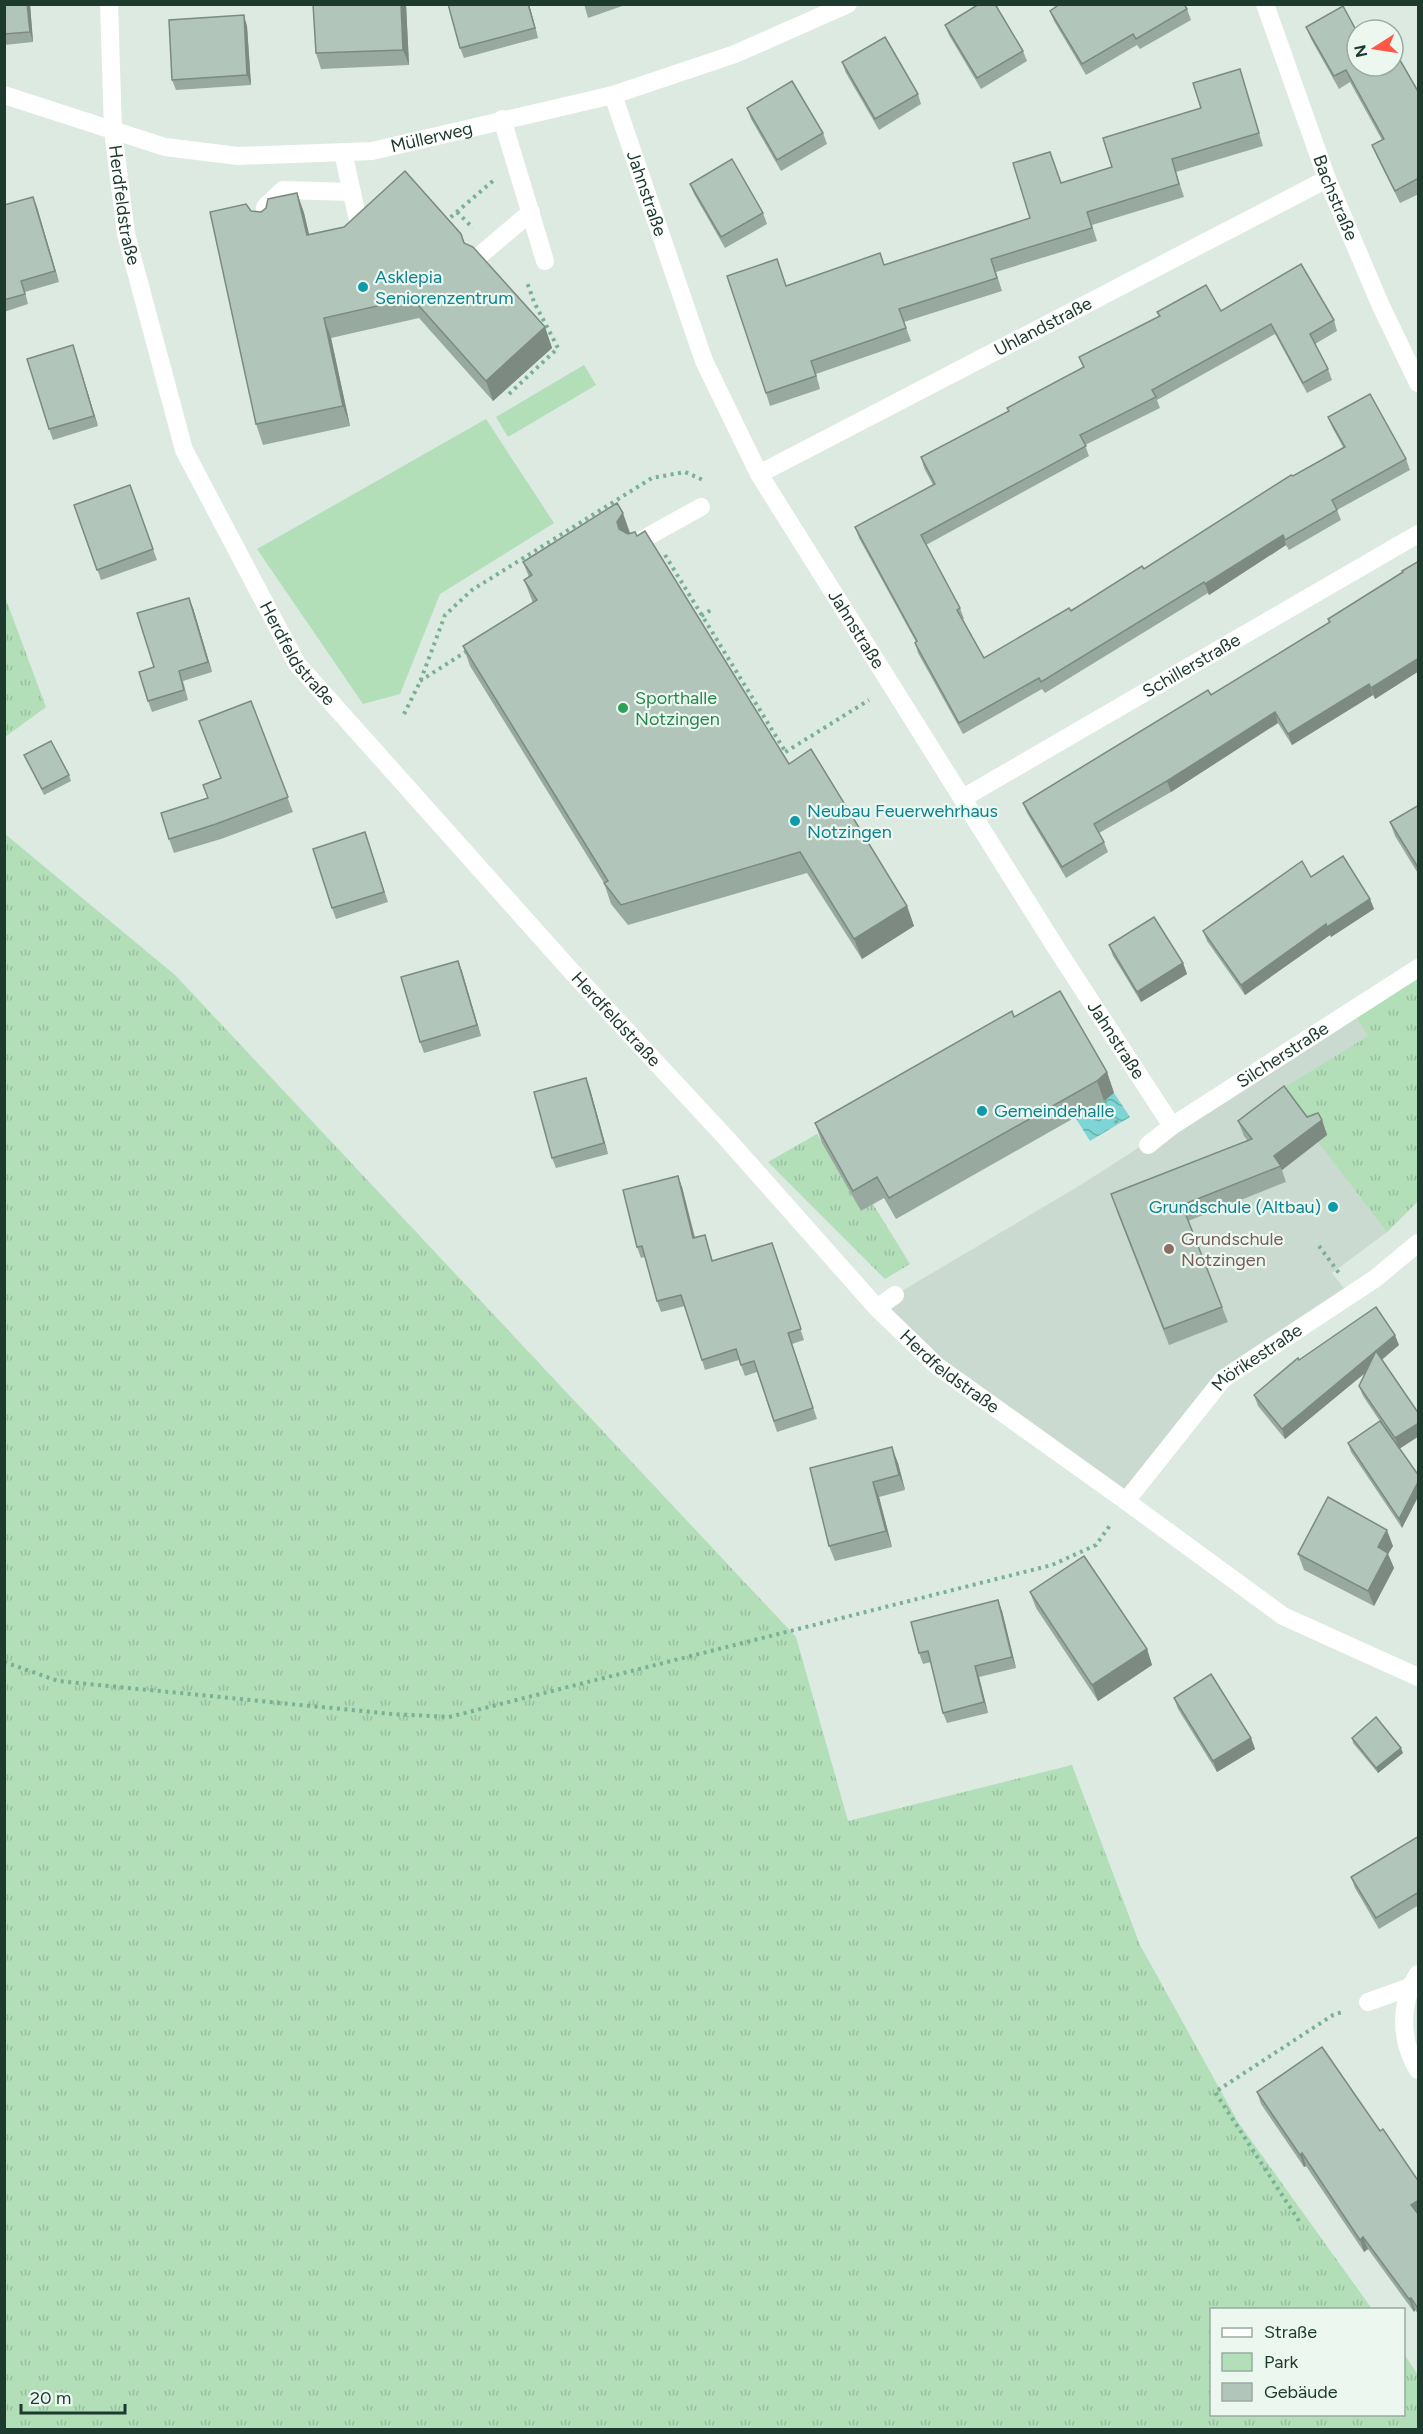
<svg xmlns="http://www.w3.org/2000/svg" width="1423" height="2434" viewBox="0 0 1423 2434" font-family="Figtree,sans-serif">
	<defs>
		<pattern id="grass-tufts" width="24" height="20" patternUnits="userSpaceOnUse" patternTransform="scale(1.5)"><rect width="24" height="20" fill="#b2deb8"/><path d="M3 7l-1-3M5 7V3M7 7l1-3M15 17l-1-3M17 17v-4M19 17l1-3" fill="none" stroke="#99bf9e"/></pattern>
		<pattern id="water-waves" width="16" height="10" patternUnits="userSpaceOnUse" patternTransform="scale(1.5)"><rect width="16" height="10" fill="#7ed5d6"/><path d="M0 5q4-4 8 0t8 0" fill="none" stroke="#67aeae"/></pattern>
	</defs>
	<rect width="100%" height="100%" fill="#dceae2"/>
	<polygon fill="#cadad0" points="1418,968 1418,1201 1387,1232 1332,1273 1350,1296 1223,1379 1126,1501 877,1308 895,1295 1079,1186"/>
	<g fill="url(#grass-tufts)">
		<polygon points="5,597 46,707 5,737 4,737"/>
		<polygon points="5,834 175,975 796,1637 848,1821 1072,1765 1140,1945 1238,2122 1372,2309 1212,2310 1212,2414 1404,2414 1404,2354 1418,2375 1418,2429 5,2429"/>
		<polygon points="1418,968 1418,1201 1387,1232 1279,1091 1368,1036 1353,1011"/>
		<polygon points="817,1134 861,1211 873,1204 910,1264 885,1279 768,1162"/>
	</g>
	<g fill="#b2deb8">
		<polygon points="584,365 596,385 508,437 496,417"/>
		<polygon points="486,419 554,523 440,594 400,694 363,704 257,549"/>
	</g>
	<polygon fill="url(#water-waves)" points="1114,1093 1130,1117 1090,1141 1075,1117"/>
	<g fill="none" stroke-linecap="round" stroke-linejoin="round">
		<g stroke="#79b197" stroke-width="4" stroke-dasharray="3 4.5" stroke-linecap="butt">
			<polyline points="457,212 473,228"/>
			<polyline points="445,222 494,180"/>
			<polyline points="509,394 558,348 534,302 527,282"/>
			<polyline points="665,555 785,751"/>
			<polyline points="695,620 714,608"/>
			<polyline points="420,681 467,651"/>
			<polyline points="404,714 420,682 445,615 472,590 652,478 685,472 703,480"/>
			<polyline points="779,756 869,700"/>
			<polyline points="1104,1101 1118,1125"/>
			<polyline points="1319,1246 1339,1273"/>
			<polyline points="4,1662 58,1681 392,1714 449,1717 1052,1565 1096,1545 1111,1524"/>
			<polyline points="1299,2221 1215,2092 1333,2015 1345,2011"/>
		</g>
		<g stroke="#fff" stroke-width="18">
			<path id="s1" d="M109,4l4,126 13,104 58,216 113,214 276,309 155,167 149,168 60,58 189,135 157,115 135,61"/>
			<path id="s2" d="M1265,4l62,175 53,125 38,79"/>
			<path id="s3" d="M4,95l161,52 73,9 134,-5 241,-56 122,-41 113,-50"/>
			<path id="s4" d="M613,95l91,266 55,113 299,477 114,175"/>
			<polyline points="502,119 545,261"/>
			<polyline points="343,152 359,225"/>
			<polyline points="264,222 265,207 283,190 352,192"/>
			<polyline points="479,256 531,212"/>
			<path id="s5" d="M759,474l568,-295"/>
			<polyline points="636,543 701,507"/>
			<path id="s6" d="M963,798l455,-264"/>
			<path id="s7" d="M1148,1145l24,-19 246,-158"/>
			<polyline points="877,1308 895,1295"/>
			<path id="s8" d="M1126,1501l97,-122 153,-101 42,-35"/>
			<path d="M1418,1974c-19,29 -18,67 0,96"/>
			<polyline points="1368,2002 1410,1987"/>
		</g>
	</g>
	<g fill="#98a9a0">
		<polygon points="4,4 30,4 33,42 4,45"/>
		<polygon points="313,4 406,4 409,65 321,69 316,53"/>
		<polygon points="529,4 538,38 464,58 460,48"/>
		<polygon points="584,4 628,4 588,18"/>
		<polygon points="1187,9 1191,20 1140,49 1137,45 1086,75 1054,21 1050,11"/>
		<polygon points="945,25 1023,51 1027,61 981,89 949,35"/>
		<polygon points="247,26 251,85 176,90 172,80"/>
		<polygon points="1306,27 1357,66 1419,93 1419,194 1400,203 1377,157 1372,145 1382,140 1350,82 1339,89 1311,39"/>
		<polygon points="842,62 918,94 921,104 879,130 846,73"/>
		<polygon points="1240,69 1263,146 1176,172 1184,197 1092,225 1097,241 996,272 1002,291 904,322 911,341 816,374 820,389 770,406 766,393 786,286 885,265 1030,218 1061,183 1112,167 1201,108"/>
		<polygon points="747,108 823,133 827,144 781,171 751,119"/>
		<polygon points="690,184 763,213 767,224 725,248 694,194"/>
		<polygon points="297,193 304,213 309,235 461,234 465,244 545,327 552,348 493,401 419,318 331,338 350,426 263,445 256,424 251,211 261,212 266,208"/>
		<polygon points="33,197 59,282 25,292 28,304 4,312 4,205"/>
		<polygon points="1221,311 1334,320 1337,331 1315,344 1328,369 1332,380 1307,393 1275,334 1157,400 1160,408 1085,445 1089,456 926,545 960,608 964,619 963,619 984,658 1144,569 1293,476 1343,447 1332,427 1328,417 1406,459 1410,470 1337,510 1341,520 1289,550 1286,545 1209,595 1208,593 1045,693 1042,689 963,734 918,653 915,643 916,642 859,538 855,527 933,485 924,468 921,457 1008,412 1083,367 1079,357 1159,316 1157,312"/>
		<polygon points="73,345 98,426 53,440 49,429"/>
		<polygon points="130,485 157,560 101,580 74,505"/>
		<polygon points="630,533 789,764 907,906 914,926 862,959 807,873 628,925 611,904 604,883 470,666 463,646 533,603 524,580 529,577 523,562"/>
		<polygon points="1419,561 1419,671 1375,699 1373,695 1292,745 1278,723 1171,792 1099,833 1104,842 1108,852 1066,878 1027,813 1023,803 1211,695 1329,623 1328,619 1403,572"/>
		<polygon points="193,608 212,672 183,681 188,700 152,712 148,701 154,667"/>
		<polygon points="251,701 293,812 221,839 174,853 169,839 208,798 220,778"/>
		<polygon points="24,755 69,775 71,781 44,795"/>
		<polygon points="1419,805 1419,875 1395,836 1390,822"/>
		<polygon points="369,843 388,902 336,919 332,908"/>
		<polygon points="1311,877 1370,899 1374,909 1331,937 1330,935 1245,995 1207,941 1203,931"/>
		<polygon points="1109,945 1183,963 1187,974 1141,1002 1113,956"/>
		<polygon points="458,961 481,1036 424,1053 420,1042"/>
		<polygon points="1014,1017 1107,1072 1114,1093 1104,1101 896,1219 884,1198 861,1211 822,1143 815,1123"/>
		<polygon points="590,1089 608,1154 556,1168 552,1158"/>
		<polygon points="1307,1117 1322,1120 1327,1135 1282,1170 1286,1182 1188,1221 1228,1322 1169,1345 1116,1209 1247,1140 1244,1136 1238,1121"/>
		<polygon points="682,1187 695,1237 705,1235 713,1261 772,1243 804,1340 792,1344 817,1419 777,1432 757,1372 745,1376 739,1360 705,1370 685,1306 661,1312 657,1301 645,1257 641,1258 637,1247"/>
		<polygon points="1399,1345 1382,1360 1419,1436 1399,1449 1419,1476 1419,1495 1402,1528 1351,1452 1348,1443 1394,1442 1363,1396 1359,1386 1365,1373 1285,1439 1258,1406 1254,1395 1299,1360"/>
		<polygon points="898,1463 905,1490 879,1497 892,1547 835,1561 829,1546 810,1468"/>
		<polygon points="1393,1546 1388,1554 1394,1568 1374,1606 1304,1570 1298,1554"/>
		<polygon points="1030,1592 1147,1649 1152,1665 1098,1701 1036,1608"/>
		<polygon points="1002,1611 1016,1668 979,1677 988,1713 947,1723 943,1713 931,1662 923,1664 919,1653"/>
		<polygon points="1174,1698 1251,1738 1255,1749 1217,1772 1178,1709"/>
		<polygon points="1352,1738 1403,1753 1378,1773 1353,1743"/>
		<polygon points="1419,1836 1419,1905 1379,1929 1355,1888 1351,1877"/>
		<polygon points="1257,2092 1380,2131 1419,2182 1419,2315 1415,2310 1414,2312 1368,2249 1364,2252 1306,2166 1304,2167 1261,2104"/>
	</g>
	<g fill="#7c8a82">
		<polygon points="27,4 30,4 33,42 30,32"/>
		<polygon points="401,4 406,4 409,65 403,50"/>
		<polygon points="528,4 529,4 538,38 535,28"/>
		<polygon points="244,15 247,26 251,85 247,75"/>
		<polygon points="297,193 304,213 314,255 307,235"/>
		<polygon points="33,197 37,207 59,282 55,271"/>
		<polygon points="324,318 331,338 350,426 343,406"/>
		<polygon points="545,327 552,348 493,401 486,381"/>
		<polygon points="73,345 76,355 98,426 94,416"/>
		<polygon points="623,513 630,533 627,549 617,522"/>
		<polygon points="1283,535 1286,545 1209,595 1205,584"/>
		<polygon points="189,598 193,608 212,672 208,662"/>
		<polygon points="1419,658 1419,671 1375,699 1371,688"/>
		<polygon points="1369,684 1373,695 1292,745 1288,734"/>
		<polygon points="1275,712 1278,723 1171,792 1167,781"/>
		<polygon points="1370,899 1374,909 1331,937 1327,927"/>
		<polygon points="907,906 914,926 862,959 854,939"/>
		<polygon points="1326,924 1330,935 1245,995 1241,985"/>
		<polygon points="458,961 462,971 481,1036 477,1025"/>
		<polygon points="1183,963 1187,974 1141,1002 1137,992"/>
		<polygon points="1107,1072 1114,1093 1104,1101 1097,1081"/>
		<polygon points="586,1078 590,1089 608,1154 604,1143"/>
		<polygon points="1322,1120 1327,1135 1282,1170 1274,1156"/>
		<polygon points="678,1176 682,1187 697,1248 693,1238"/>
		<polygon points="1395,1335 1399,1345 1285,1439 1282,1429"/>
		<polygon points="1419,1423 1419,1436 1399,1449 1395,1438"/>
		<polygon points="892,1447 898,1463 905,1490 899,1475"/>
		<polygon points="1419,1480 1419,1495 1402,1528 1399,1519"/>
		<polygon points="873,1482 879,1497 892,1547 886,1531"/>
		<polygon points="1387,1530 1393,1546 1388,1554 1394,1568 1374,1606 1368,1591 1378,1547"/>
		<polygon points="998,1600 1002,1611 1016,1668 1012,1657"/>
		<polygon points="1147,1649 1152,1665 1098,1701 1092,1685"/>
		<polygon points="975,1666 979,1677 988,1713 984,1702"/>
		<polygon points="1251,1738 1255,1749 1217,1772 1213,1761"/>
		<polygon points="1401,1748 1403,1753 1378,1773 1376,1768"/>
		<polygon points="1302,2153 1306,2166 1304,2167 1300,2155"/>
		<polygon points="1419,2200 1419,2215 1411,2205"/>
		<polygon points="1363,2237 1368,2249 1364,2252 1360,2240"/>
		<polygon points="1411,2298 1415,2310 1414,2312 1409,2299"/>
	</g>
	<g fill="#b1c5ba" stroke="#7c8a82" stroke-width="1.5">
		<polygon points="4,4 27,4 30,32 4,34"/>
		<polygon points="313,4 401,4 403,50 316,53"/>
		<polygon points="448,4 528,4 535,28 460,48"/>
		<polygon points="979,4 995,4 1023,51 977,78 945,25"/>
		<polygon points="1060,4 1184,4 1187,9 1136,39 1133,34 1082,64 1050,11"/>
		<polygon points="1343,6 1357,32 1357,66 1393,66 1393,48 1419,93 1419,182 1417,179 1395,191 1372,145 1384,139 1346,70 1334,76 1306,27"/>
		<polygon points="244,15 247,75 172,80 169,20"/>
		<polygon points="885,37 918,94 875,119 842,62"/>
		<polygon points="1240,69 1259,133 1172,159 1179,184 1087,212 1092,228 991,259 997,278 899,309 906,328 811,361 816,376 766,393 727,276 777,259 786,286 880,253 884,265 1030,218 1013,163 1050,152 1061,183 1112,167 1103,138 1201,108 1193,83"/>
		<polygon points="792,81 823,133 777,160 747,108"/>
		<polygon points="732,159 763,213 721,237 690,184"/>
		<polygon points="405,171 461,234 464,243 473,247 545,327 486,381 412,298 324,318 343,406 256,424 210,212 246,204 251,211 261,212 266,208 268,199 297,193 307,235 344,227"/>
		<polygon points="33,197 55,271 21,281 25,294 4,300 4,205"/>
		<polygon points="1301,264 1334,320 1310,334 1328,369 1303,383 1271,324 1152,390 1156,397 1080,435 1086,446 921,535 960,608 957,610 984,658 1069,608 1071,611 1142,566 1144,569 1291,475 1293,476 1345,447 1328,417 1370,394 1406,459 1332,500 1337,510 1285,540 1283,535 1205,584 1204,582 1041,682 1039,678 959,723 915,643 917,641 855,527 935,484 921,457 1009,411 1007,408 1084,367 1079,357 1160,316 1157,312 1206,285 1221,311"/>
		<polygon points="73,345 94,416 49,429 27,359"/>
		<polygon points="130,485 153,549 97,570 74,505"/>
		<polygon points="617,503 623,513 617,522 619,529 628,534 635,532 637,536 645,531 789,764 811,749 907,906 854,939 800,852 621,905 604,883 608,881 463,646 537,600 524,580 532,575 523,562"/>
		<polygon points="1419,561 1419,658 1371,688 1369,684 1288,734 1275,712 1167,781 1094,824 1104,842 1062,867 1023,803 1208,690 1211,695 1330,622 1328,619 1403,572 1402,571"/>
		<polygon points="189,598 208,662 179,671 184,690 148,701 139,672 154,667 137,613"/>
		<polygon points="251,701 288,797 216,824 169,839 161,813 208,798 203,785 221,778 199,721"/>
		<polygon points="51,741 69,775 42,789 24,755"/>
		<polygon points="1419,805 1419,869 1390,822"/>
		<polygon points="365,832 384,892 332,908 313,849"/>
		<polygon points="1343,856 1370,899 1327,927 1326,924 1241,985 1203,931 1302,861 1311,877"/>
		<polygon points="1154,917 1183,963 1137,992 1109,945"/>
		<polygon points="458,961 477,1025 420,1042 401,977"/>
		<polygon points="1060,991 1107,1072 1097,1081 889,1198 877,1177 853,1191 815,1123 1012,1011 1014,1017"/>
		<polygon points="586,1078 604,1143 552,1158 534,1092"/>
		<polygon points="1284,1086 1307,1117 1318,1113 1322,1120 1274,1156 1281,1166 1182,1205 1222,1307 1164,1329 1111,1194 1252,1139 1238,1121"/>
		<polygon points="678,1176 693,1238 705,1235 712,1261 772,1243 801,1329 788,1333 813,1408 774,1421 754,1361 741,1365 736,1349 702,1360 681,1295 657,1301 642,1246 637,1247 623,1190"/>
		<polygon points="1376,1307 1395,1335 1282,1429 1254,1395 1298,1358 1299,1360"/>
		<polygon points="1376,1351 1419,1414 1419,1423 1395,1438 1359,1386"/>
		<polygon points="1380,1421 1419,1476 1419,1480 1399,1519 1348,1443"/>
		<polygon points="892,1447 899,1475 873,1482 886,1531 829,1546 810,1468"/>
		<polygon points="1328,1497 1387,1530 1378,1547 1388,1553 1368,1591 1298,1554"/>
		<polygon points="1084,1556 1147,1649 1092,1685 1030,1592"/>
		<polygon points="998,1600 1012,1657 975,1666 984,1702 943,1713 928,1651 919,1653 911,1622"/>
		<polygon points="1211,1674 1251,1738 1213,1761 1174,1698"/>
		<polygon points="1376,1717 1401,1748 1376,1768 1352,1738"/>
		<polygon points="1419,1836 1419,1892 1376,1918 1351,1877"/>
		<polygon points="1322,2047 1380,2131 1383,2129 1419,2182 1419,2200 1411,2205 1419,2215 1419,2310 1411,2298 1409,2299 1363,2237 1360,2240 1302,2153 1300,2155 1257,2092"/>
	</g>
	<g fill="#0f9aa8" stroke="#ecf7f0" stroke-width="2">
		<circle cx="363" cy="287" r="6"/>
		<circle cx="795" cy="821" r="6"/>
		<circle cx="982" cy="1111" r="6"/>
		<circle cx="1333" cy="1207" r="6"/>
	</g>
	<circle fill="#2e9e5b" stroke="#ecf7f0" stroke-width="2" cx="623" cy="708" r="6"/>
	<circle fill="#8d6e63" stroke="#ecf7f0" stroke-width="2" cx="1169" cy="1249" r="6"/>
	<g text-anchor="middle" stroke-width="4.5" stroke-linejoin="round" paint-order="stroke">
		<g font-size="18" fill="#1d3a2e" stroke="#ecf7f0">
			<text dy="6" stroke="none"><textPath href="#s3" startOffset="438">Müllerweg</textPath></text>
			<text dy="6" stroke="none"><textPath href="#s4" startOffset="104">Jahnstraße</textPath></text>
			<text dy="6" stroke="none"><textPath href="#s2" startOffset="206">Bachstraße</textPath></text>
			<text dy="6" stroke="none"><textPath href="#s1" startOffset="202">Herdfeldstraße</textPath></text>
			<text dy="6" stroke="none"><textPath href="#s5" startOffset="320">Uhlandstraße</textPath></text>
			<text dy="6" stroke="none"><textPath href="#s4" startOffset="590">Jahnstraße</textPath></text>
			<text dy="6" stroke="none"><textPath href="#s1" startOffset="688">Herdfeldstraße</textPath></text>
			<text dy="6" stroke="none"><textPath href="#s6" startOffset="264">Schillerstraße</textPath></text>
			<text dy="6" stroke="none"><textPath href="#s1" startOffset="1174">Herdfeldstraße</textPath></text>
			<text dy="6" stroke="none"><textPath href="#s4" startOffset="1076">Jahnstraße</textPath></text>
			<text dy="6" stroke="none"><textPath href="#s7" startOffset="162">Silcherstraße</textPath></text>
			<text dy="6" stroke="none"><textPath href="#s8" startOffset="196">Mörikestraße</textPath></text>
			<text dy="6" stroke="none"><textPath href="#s1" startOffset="1660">Herdfeldstraße</textPath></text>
		</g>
		<g font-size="18" fill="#0d838f" stroke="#ecf7f0" text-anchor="start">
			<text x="375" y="283">Asklepia<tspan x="375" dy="21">Seniorenzentrum</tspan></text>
			<text x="807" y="817">Neubau Feuerwehrhaus<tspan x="807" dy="21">Notzingen</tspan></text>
			<text x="994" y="1117">Gemeindehalle</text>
			<text x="1321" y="1213" text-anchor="end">Grundschule (Altbau)</text>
		</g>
		<g font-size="18" fill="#27864d" stroke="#ecf7f0" text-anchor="start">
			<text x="635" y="704">Sporthalle<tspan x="635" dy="21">Notzingen</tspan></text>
		</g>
		<g font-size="18" fill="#785e54" stroke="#ecf7f0" text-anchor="start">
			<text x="1181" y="1245">Grundschule<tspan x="1181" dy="21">Notzingen</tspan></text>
		</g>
	</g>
	<rect width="1423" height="2434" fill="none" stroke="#1d3a2e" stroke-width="12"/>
	<rect x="1210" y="2308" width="195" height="108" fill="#ecf7f0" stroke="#99aba2" stroke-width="1.5"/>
	<rect x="1222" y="2328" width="30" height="9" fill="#ffffff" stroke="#99aba2" stroke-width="1.5"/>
	<text x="1264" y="2338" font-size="18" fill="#1d3a2e">Straße</text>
	<rect x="1222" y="2353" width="30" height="18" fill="#b2deb8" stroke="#99aba2" stroke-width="1.5"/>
	<text x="1264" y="2368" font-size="18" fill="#1d3a2e">Park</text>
	<rect x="1222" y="2383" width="30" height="18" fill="#b1c5ba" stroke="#99aba2" stroke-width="1.5"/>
	<text x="1264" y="2398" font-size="18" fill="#1d3a2e">Gebäude</text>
	<g transform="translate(1375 48) rotate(258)"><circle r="28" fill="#ecf7f0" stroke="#99aba2" stroke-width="1.5"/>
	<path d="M0-4.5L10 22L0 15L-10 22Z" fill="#ff5845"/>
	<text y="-9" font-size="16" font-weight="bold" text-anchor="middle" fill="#1d3a2e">N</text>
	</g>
	<path d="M21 2404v9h104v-9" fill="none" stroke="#1d3a2e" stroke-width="3"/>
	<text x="30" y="2404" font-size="18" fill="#1d3a2e" stroke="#ecf7f0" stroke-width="4.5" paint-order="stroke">20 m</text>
</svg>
